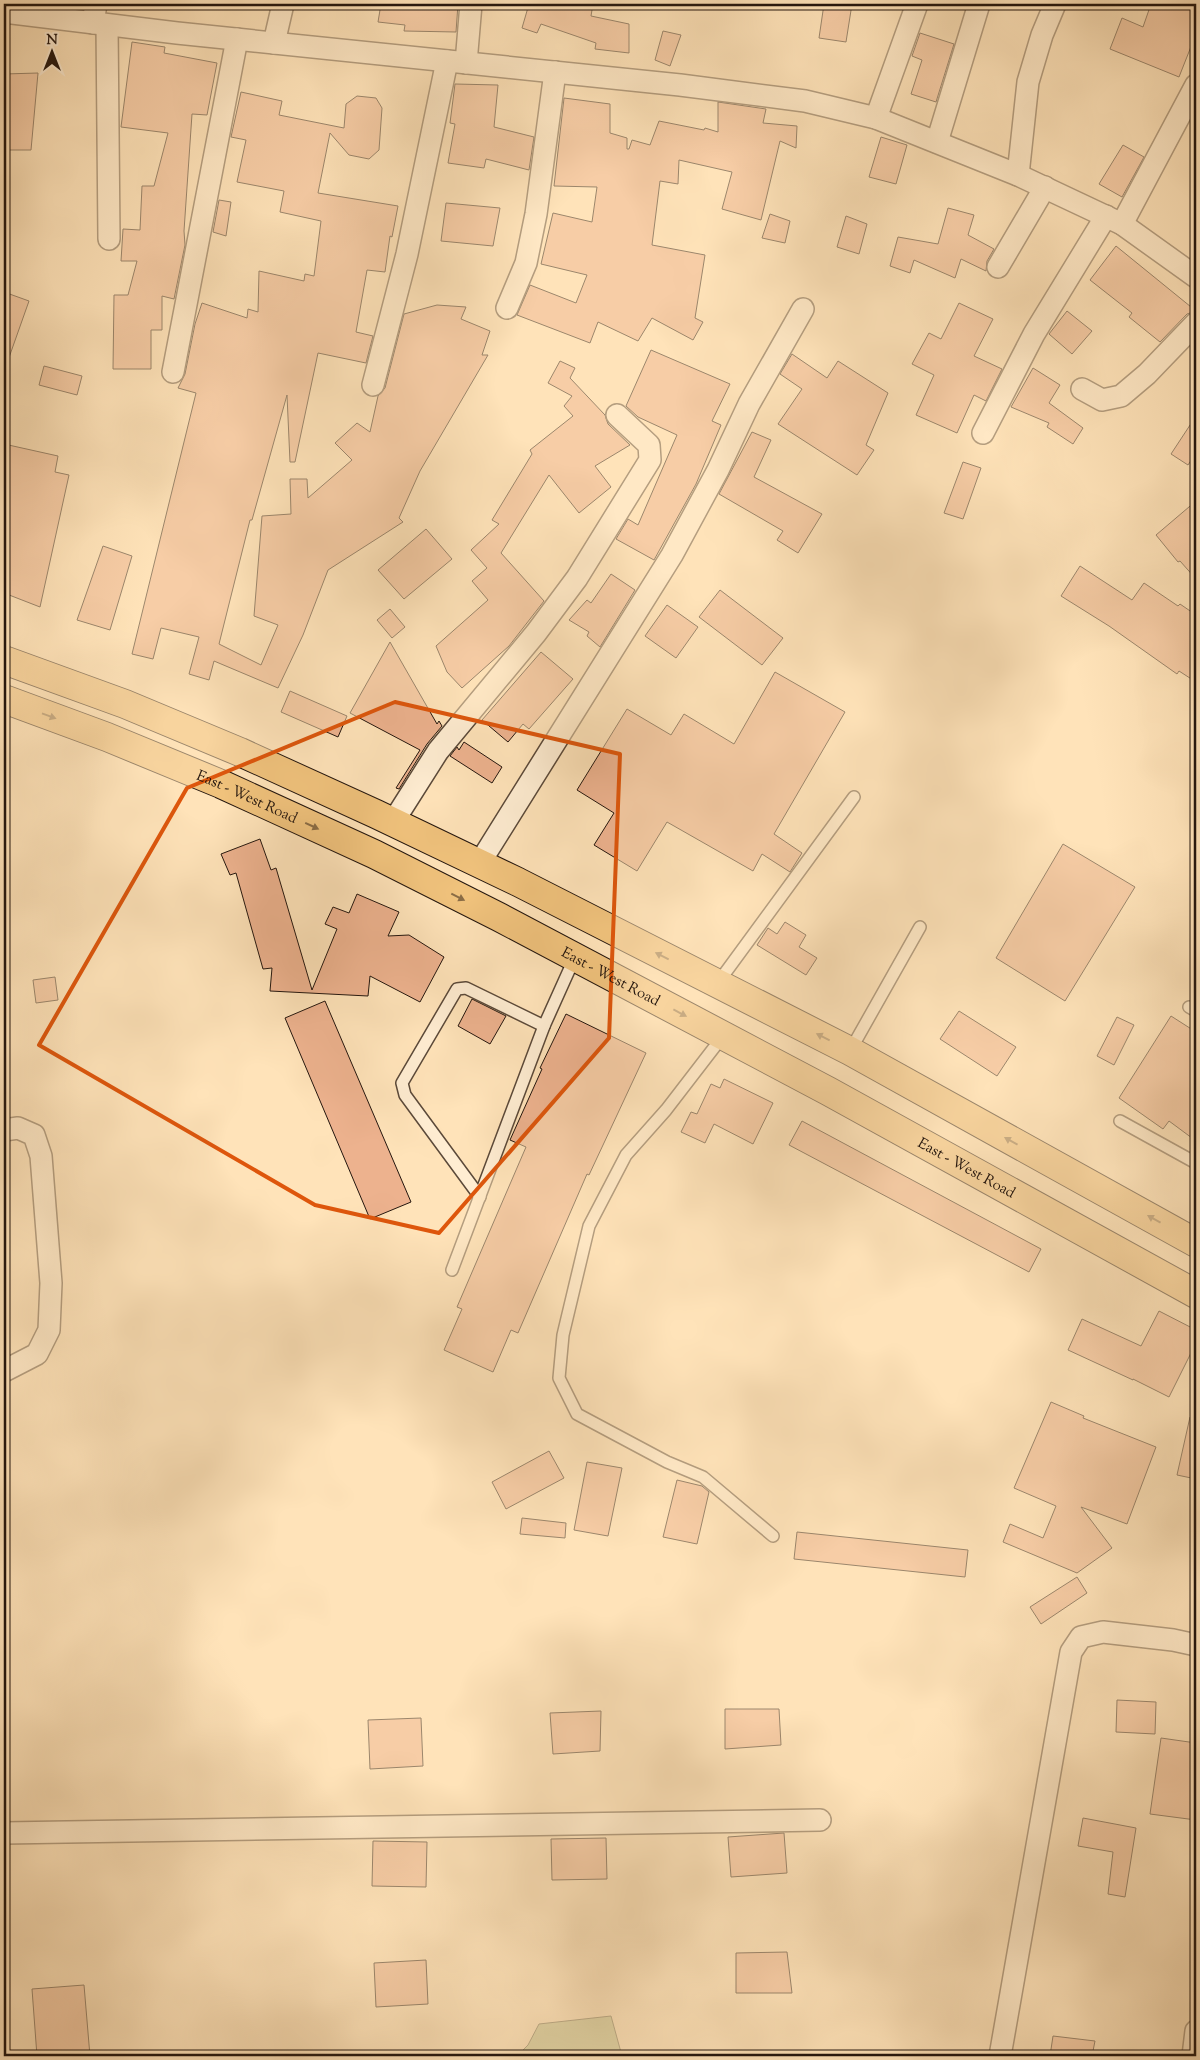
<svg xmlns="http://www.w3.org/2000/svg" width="1200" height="2060" viewBox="0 0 1200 2060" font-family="'Sorts Mill Goudy',serif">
	<rect width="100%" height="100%" fill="#ffe3b9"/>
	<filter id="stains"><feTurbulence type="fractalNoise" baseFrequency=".004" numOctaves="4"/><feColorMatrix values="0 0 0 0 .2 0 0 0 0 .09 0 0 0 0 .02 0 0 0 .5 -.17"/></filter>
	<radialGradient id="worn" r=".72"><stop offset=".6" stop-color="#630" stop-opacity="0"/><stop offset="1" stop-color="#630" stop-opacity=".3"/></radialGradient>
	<polygon fill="#c1c38f" stroke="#726c4e" points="611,2016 622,2056 517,2056 528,2045 539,2024"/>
	<g fill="#edb28e" stroke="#24160e">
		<polygon points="381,4 458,4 456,32 404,31 405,25 378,22"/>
		<polygon points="529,4 593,4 591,16 629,24 629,53 595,49 596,43 541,24 537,33 522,28"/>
		<polygon points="824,4 852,4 846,42 819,38"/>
		<polygon points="1151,4 1196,4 1196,34 1179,77 1110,49 1122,18 1143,27"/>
		<polygon points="663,31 681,35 670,66 655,60"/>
		<polygon points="920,33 954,44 936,102 911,94 922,60 912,56"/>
		<polygon points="132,42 165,47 164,53 217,63 207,115 192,114 184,231 185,245 174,299 162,296 162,330 151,330 151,369 113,369 114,295 128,295 137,261 121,261 123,229 140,230 142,186 154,186 168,133 121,127"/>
		<polygon points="38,73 31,150 4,150 4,74"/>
		<polygon points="455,84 498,85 494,127 534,137 529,170 486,159 484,168 448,163 455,124 450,123"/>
		<polygon points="241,92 282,101 279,115 344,128 346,104 357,96 376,98 382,108 379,150 369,159 349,155 330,133 318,193 398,206 392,237 390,236 385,272 367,270 356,332 373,336 366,363 318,353 295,462 290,462 287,395 252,520 250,520 219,644 261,665 278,625 254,616 262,516 291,514 290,479 307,479 308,498 352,460 335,443 357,423 370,432 378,396 385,388 404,314 437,305 466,307 461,319 490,331 482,355 488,355 420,471 399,518 403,522 328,570 303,635 278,688 214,661 209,680 189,674 199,637 161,628 153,659 132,654 196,393 178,388 185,374 195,324 202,303 247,318 248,309 258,312 259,271 304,281 305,274 314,276 321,221 280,212 284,191 237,182 246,140 231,137"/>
		<polygon points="564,98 610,104 610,133 627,138 627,149 629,149 632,140 650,145 659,121 704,130 705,128 718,132 718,102 766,109 763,123 797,126 796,148 780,141 761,220 722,209 732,172 679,160 678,184 660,181 652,245 705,255 695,318 703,322 693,340 652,318 638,341 598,322 590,343 517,315 530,285 576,303 587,275 541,264 553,213 592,222 597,187 554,186"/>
		<polygon points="881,137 907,145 896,184 869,177"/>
		<polygon points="1123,145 1144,157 1122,197 1099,184"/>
		<polygon points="219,200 231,202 226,236 213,232"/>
		<polygon points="446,203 500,208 493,246 441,241"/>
		<polygon points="948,208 974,215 968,235 994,249 987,261 986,271 961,259 955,278 914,260 910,273 890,266 898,237 938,244"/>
		<polygon points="770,214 790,221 785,243 762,238"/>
		<polygon points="846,216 867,224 859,254 837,247"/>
		<polygon points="1116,246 1196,311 1187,314 1160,342 1129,317 1132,313 1090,280"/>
		<polygon points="4,292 29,301 6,366 4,365"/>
		<polygon points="959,303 993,319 974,356 1002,369 986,401 974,395 957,433 916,415 934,375 912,364 929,333 941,339"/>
		<polygon points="1067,311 1092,331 1072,354 1049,334"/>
		<polygon points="651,350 730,384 712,421 721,425 696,484 654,560 616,539 628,519 638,525 677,435 638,417 626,406"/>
		<polygon points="792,354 827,378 838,361 888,393 866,445 874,450 857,475 778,424 802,389 780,374"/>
		<polygon points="560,361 575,368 570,378 605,415 608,424 630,445 595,466 611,487 579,513 549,475 501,553 544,601 509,646 462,688 447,672 436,646 488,600 472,581 487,568 471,550 499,524 492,520 532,454 530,450 573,416 564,406 572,396 548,383"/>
		<polygon points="44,366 82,376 77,395 39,385"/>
		<polygon points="1033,368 1060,385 1049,403 1083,428 1073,444 1047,427 1049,423 1011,407"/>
		<polygon points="1196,416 1196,453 1188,465 1171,454"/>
		<polygon points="752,432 771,440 754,477 822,514 798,553 777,540 783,531 719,494"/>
		<polygon points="4,444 58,456 55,472 69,475 40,607 4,593"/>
		<polygon points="963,462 981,468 963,519 944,513"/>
		<polygon points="1196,501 1196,579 1180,561 1178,562 1156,535"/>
		<polygon points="426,529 452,559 404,599 378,570"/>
		<polygon points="103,546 132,556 110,630 77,620"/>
		<polygon points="1080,566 1132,600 1144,583 1178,606 1180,604 1196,615 1196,682 1179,671 1177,674 1109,626 1061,596"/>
		<polygon points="611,574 635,590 600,647 587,636 589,632 569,620 587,600 591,603"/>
		<polygon points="720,590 783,638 762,665 699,617"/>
		<polygon points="667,605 698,627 676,658 645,636"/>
		<polygon points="390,609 405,627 392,638 377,620"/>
		<polygon points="390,642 437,724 439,721 442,726 427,744 399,789 396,788 420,750 350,713"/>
		<polygon points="541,652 573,679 529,729 523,724 508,742 482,720"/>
		<polygon points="775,672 845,712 774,834 802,853 790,872 762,854 753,871 667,822 637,871 594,845 614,813 577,790 627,709 671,735 684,714 734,744"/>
		<polygon points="290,691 347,716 338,737 281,712"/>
		<polygon points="464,742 502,767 492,783 450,756 457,747 459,750"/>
		<polygon points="260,839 271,870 276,868 312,990 337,929 325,924 333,907 349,913 357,894 399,912 388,936 409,935 444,957 420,1002 370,976 368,996 270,991 272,968 263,969 236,873 230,875 221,854"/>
		<polygon points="1063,844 1135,887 1065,1001 996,958"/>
		<polygon points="785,922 806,935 799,947 817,958 806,975 757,945 768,928 777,934"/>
		<polygon points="55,977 58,1000 36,1003 33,980"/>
		<polygon points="472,999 506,1016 490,1044 458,1026"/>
		<polygon points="325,1001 411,1202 370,1219 285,1018"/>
		<polygon points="959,1011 1016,1047 997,1076 940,1039"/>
		<polygon points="566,1014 646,1053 589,1175 587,1174 518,1333 511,1330 493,1372 444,1350 462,1309 457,1307 526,1147 510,1140 542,1069 540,1068"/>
		<polygon points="1171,1016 1196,1032 1196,1141 1169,1121 1163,1129 1119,1098"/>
		<polygon points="1117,1017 1134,1025 1114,1065 1097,1056"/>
		<polygon points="724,1079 773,1103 753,1144 714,1124 705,1143 681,1132 691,1112 697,1114 711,1084 720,1088"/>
		<polygon points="802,1121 1041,1249 1029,1272 789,1145"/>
		<polygon points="1159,1311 1196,1330 1196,1343 1169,1397 1133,1379 1133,1380 1068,1350 1082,1319 1141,1346"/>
		<polygon points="1051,1402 1084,1416 1083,1418 1156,1447 1127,1524 1081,1507 1112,1548 1077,1573 1003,1542 1010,1524 1043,1538 1056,1506 1014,1488"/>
		<polygon points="1190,1417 1196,1418 1196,1479 1177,1475"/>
		<polygon points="549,1451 564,1478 506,1509 492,1482"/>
		<polygon points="587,1462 622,1468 608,1536 574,1530"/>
		<polygon points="677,1480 702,1486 709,1492 697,1544 663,1537"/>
		<polygon points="522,1518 566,1523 565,1538 520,1534"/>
		<polygon points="797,1532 968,1550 965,1577 794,1559"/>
		<polygon points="1077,1577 1087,1593 1041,1624 1030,1607"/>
		<polygon points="1117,1700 1156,1702 1155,1734 1116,1732"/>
		<polygon points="725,1709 779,1709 781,1745 725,1749"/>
		<polygon points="601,1711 600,1751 553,1754 550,1713"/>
		<polygon points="421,1718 423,1766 370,1769 368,1720"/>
		<polygon points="1161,1738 1196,1743 1196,1820 1150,1814"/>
		<polygon points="1083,1818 1136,1828 1125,1897 1108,1894 1113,1852 1078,1846"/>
		<polygon points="784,1833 787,1873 731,1877 728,1837"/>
		<polygon points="606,1838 607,1879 552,1880 551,1839"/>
		<polygon points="373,1841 427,1842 426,1887 372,1886"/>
		<polygon points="787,1952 792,1993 736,1993 736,1953"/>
		<polygon points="426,1960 428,2004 376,2007 374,1963"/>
		<polygon points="84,1985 90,2056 37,2056 32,1989"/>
		<polygon points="1053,2036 1095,2041 1092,2056 1050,2056"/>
	</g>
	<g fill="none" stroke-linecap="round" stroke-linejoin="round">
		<g stroke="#5b4939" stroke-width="14">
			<g id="service">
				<polyline points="717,984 854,797"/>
				<polyline points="1189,1007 1196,1011"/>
				<polyline points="723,1036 666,1110 626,1155 589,1226 563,1335 559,1378 577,1414 667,1462 703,1477 773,1536"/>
				<polyline points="850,1051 920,927"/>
				<polyline points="1120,1121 1196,1163"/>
				<polyline points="480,1197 405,1095 402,1083 457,989 466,988 544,1026"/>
				<polyline points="452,1270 544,1026 575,957"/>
			</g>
		</g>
		<g stroke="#5b4939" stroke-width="24">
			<g id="minor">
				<polyline points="4,12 177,33 680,85 805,101 876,118 1018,175 1122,224 1196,277"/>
				<polyline points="93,23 96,4"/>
				<polyline points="107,25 109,239"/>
				<polyline points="274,43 283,4"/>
				<polyline points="466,63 471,4"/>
				<polyline points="876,118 917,4"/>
				<polyline points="937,142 979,4"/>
				<polyline points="1018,175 1028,82 1042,35 1055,4"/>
				<polyline points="1122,224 1196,85"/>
				<polyline points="998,267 1045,187"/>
				<polyline points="507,308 526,263 536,214 555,72"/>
				<polyline points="173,372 237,39"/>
				<polyline points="373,385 407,254 447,61"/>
				<polyline points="1082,389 1102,400 1121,396 1147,374 1196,323"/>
				<polyline points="983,433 1034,334 1106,216"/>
				<polyline points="393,822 438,751 536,633 577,578 650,460 649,445 617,415"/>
				<polyline points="479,864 672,555 718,470 749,404 803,309"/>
				<polyline points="4,1130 18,1128 34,1135 41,1156 51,1283 49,1330 37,1354 4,1371"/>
				<polyline points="4,1833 820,1820"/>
				<polyline points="1000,2056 1071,1652 1081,1637 1103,1632 1173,1640 1196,1645"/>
				<polyline points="1193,2056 1196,2031"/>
			</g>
		</g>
		<g stroke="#24160e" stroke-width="30">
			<g id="primary">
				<polyline points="4,660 125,704 240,752 376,814 518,882 850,1051 1196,1243"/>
				<path id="s1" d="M4,699l103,38 114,47 153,70 125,63 329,174 368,203"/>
			</g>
		</g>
		<use href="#service" stroke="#ffedd2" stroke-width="11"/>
		<use href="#minor" stroke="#ffedd2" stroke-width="21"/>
		<use href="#primary" stroke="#f0c27c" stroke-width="28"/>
	</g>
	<defs><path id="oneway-solid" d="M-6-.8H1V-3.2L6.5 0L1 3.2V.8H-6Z" transform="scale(1.25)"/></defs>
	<g fill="#8a6c45">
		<use href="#oneway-solid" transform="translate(49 716) rotate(20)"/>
		<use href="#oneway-solid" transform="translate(312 826) rotate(25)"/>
		<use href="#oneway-solid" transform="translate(458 897) rotate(27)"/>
		<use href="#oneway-solid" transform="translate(662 956) rotate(-153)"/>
		<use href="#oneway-solid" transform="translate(680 1013) rotate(28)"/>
		<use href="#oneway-solid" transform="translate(823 1037) rotate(-153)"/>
		<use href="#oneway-solid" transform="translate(1011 1141) rotate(-151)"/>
		<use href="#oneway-solid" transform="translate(1154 1219) rotate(-151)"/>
	</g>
	<path d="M0 0H1200V2060H0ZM395,702l225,52 -11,284 -170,195 -124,-28 -276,-160 148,-257z" fill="#ffe3b9" fill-opacity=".55" fill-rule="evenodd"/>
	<path fill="none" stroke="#de560c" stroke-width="4" stroke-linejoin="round" d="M395,702l225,52 -11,284 -170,195 -124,-28 -276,-160 148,-257z"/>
	<g text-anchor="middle" stroke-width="4.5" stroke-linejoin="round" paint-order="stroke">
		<g font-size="15" fill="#24160e" stroke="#ffedd2">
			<text dy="5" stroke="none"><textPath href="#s1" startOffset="262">East - West Road</textPath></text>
			<text dy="5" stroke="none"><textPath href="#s1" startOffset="668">East - West Road</textPath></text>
			<text dy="5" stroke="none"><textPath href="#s1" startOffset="1072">East - West Road</textPath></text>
		</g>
	</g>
	<rect width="1200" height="2060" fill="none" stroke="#ffe3b9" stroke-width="20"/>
	<rect x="5" y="5" width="1190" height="2050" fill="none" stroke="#24160e" stroke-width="2.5"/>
	<rect x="10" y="10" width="1180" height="2040" fill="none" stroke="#24160e"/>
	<g transform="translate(52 52)" stroke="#ffedd2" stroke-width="4" paint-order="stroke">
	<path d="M0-4L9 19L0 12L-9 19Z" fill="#24160e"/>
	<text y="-8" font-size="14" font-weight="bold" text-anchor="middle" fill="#24160e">N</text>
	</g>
	<rect width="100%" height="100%" filter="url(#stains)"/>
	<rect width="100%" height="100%" fill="url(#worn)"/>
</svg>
